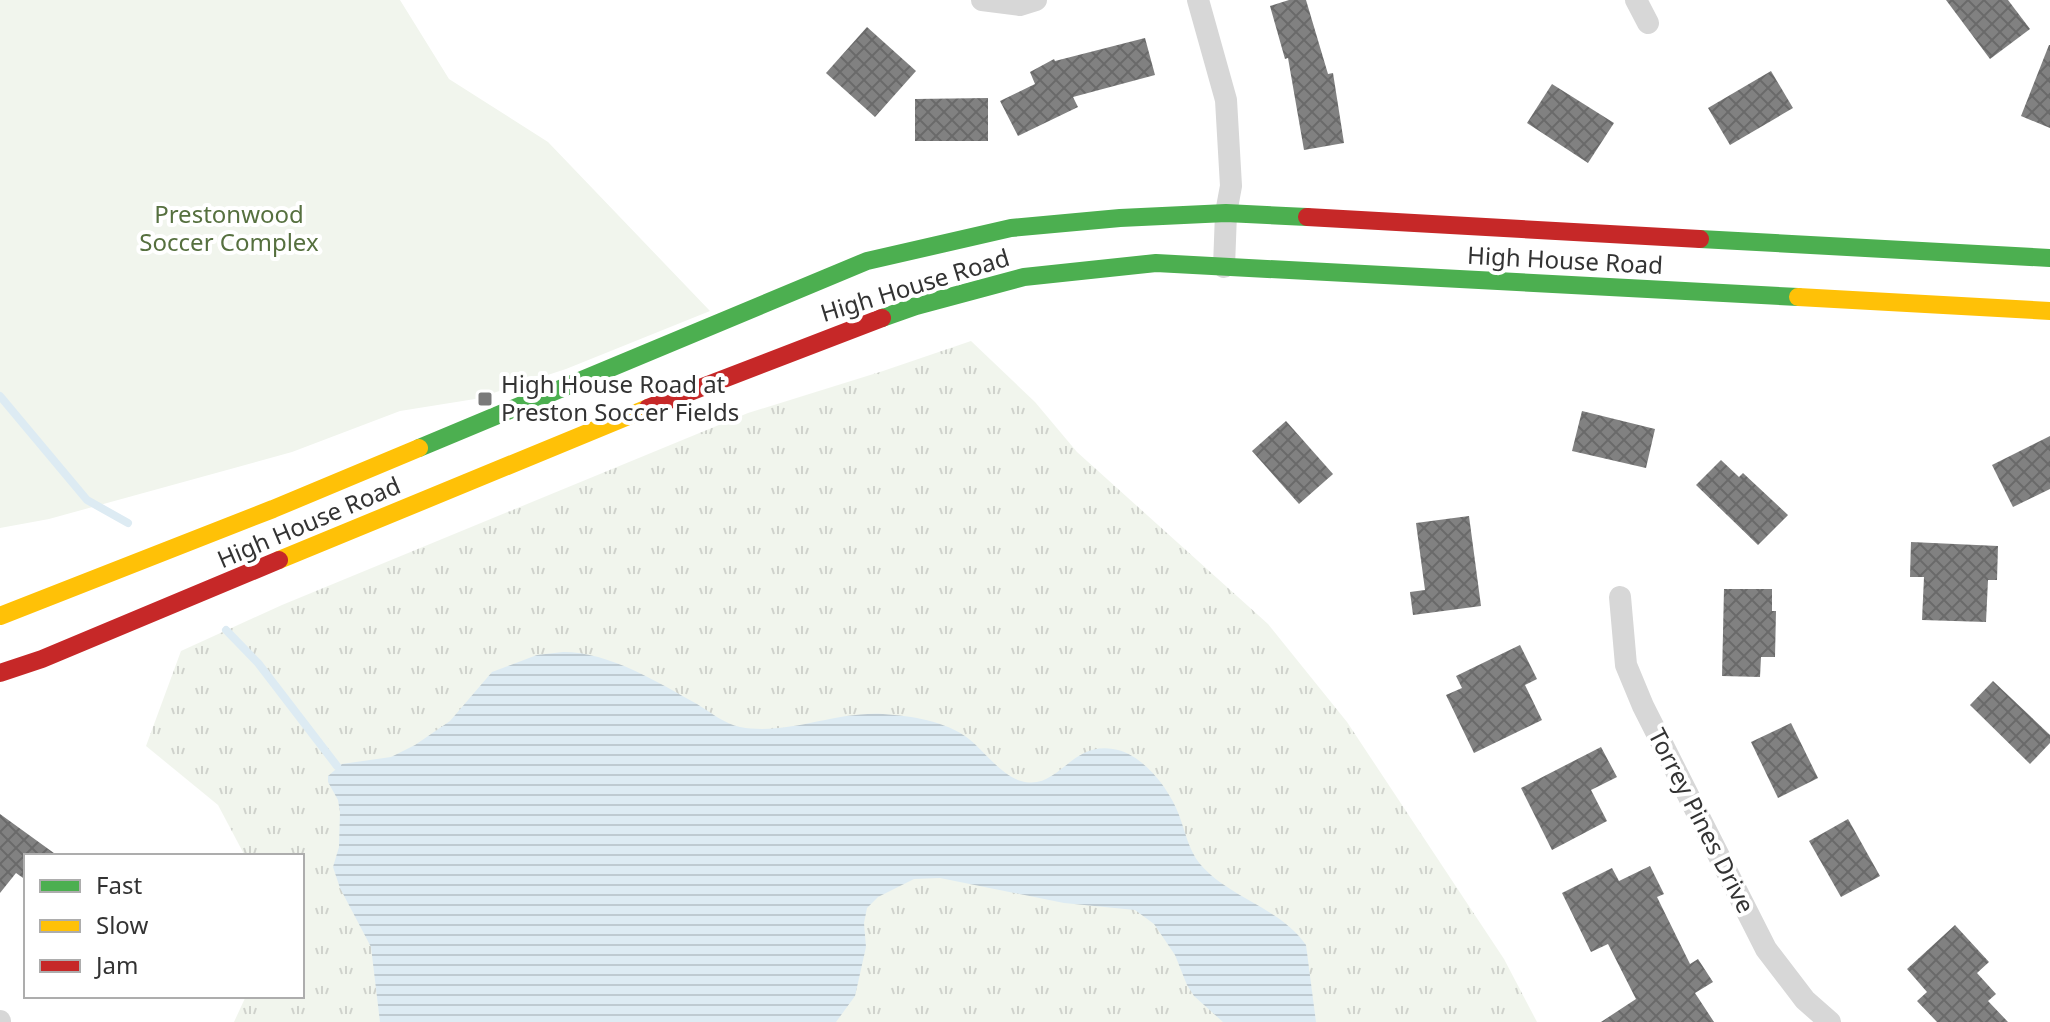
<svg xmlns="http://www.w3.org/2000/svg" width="2050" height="1022" viewBox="0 0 2050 1022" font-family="'Noto Sans',sans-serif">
	<defs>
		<pattern id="grass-tufts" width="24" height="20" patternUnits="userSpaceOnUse" patternTransform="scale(2)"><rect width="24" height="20" fill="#f1f5ed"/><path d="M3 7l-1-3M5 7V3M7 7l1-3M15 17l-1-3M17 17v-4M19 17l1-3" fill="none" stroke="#cfd2cc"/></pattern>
		<pattern id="water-rules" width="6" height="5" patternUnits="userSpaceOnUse" patternTransform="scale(2)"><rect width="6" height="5" fill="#ddebf3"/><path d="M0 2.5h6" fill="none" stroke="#becad1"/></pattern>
		<pattern id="building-cross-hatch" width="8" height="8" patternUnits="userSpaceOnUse" patternTransform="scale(2)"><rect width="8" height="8" fill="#818181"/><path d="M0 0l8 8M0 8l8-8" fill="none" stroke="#6a6a6a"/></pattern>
	</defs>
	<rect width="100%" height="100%" fill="#fff"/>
	<polygon fill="url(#grass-tufts)" points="971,341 1035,402 1077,452 1268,624 1347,722 1504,959 1537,1022 234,1022 246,996 302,996 302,856 245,856 218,805 146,746 181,651 282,605 748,413 883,371"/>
	<polygon fill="#f1f5ed" points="0,0 400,0 449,79 548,142 710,311 566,369 475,399 400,411 292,452 49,519 0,528"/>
	<path fill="url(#water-rules)" d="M563,652c47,0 94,30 134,52 13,8 28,20 43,23 47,9 95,-16 143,-13 29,2 63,7 86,25 16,13 32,36 52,42 37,11 48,-39 92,-32 29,4 56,39 66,66 6,16 10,36 21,49 29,34 81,44 106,81l10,77h-93l-29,-26 -7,-11 -12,-30 -21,-31 -19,-14 -71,-7 -124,-25 -26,1 -36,18 -11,11 -3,15 2,24 -11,49 -19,26h-456l-9,-75 -31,-59 -7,-21 6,-20 1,-35 -2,-12 -10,-18v-6l14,-12 49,-7 24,-12 35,-24 42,-49 45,-17z"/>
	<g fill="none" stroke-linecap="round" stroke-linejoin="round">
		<g stroke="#ddebf3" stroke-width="8">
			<polyline points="0,396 87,500 128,523"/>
			<polyline points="226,630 258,663 337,766"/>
		</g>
	</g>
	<g fill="url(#building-cross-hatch)">
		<polygon points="1289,0 1306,0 1328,74 1333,73 1344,143 1304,150 1288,58 1285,59 1270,6"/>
		<polygon points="1946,0 2008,0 2030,29 1990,59"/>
		<polygon points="867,27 916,71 875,117 826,73"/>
		<polygon points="1145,38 1155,75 1073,97 1078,107 1018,136 1000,101 1035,84 1030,72 1054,59 1055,61"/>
		<polygon points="2049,45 2050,45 2050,128 2021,116"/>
		<polygon points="1771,71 1793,108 1730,145 1708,108"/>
		<polygon points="1552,84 1614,123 1588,163 1527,123"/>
		<polygon points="988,98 988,141 915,141 915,99"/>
		<polygon points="1582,411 1655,429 1646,468 1572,451"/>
		<polygon points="1286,421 1333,474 1299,504 1252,451"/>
		<polygon points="2050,436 2050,489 2013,507 1992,465"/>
		<polygon points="1721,460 1739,477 1743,473 1788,515 1758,545 1696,485"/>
		<polygon points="1469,516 1481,606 1413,615 1410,592 1425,590 1416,523"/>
		<polygon points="1911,542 1998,546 1997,580 1988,580 1986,622 1922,620 1924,577 1910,577"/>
		<polygon points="1724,589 1772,589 1772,611 1776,611 1775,657 1761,657 1760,677 1722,676"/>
		<polygon points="1520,645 1537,679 1525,685 1542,720 1474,753 1446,695 1462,688 1456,676"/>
		<polygon points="1993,681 2050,735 2050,743 2030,764 1970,705"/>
		<polygon points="1791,723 1818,778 1778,798 1751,742"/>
		<polygon points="1601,747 1617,777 1591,790 1607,821 1552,850 1521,788"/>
		<polygon points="0,814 58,856 26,856 26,880 16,873 0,893"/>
		<polygon points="1848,819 1880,876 1841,897 1809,841"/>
		<polygon points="1650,866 1664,894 1657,897 1690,964 1698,959 1713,982 1695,993 1714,1022 1601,1022 1636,999 1608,944 1591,952 1562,893 1612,868 1619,881"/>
		<polygon points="1955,925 1989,962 1977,973 1996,994 1988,1001 2008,1022 1937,1022 1917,1001 1927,992 1907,969"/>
	</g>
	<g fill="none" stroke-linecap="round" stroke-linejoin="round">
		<g stroke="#d7d7d7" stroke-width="22">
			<polyline points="982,0 1020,5 1036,0"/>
			<polyline points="1198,0 1226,100 1231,186 1226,213 1224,267"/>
			<polyline points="1636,0 1648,23"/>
			<polyline points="1620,597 1626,665 1643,706 1766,949 1805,1000 1830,1022"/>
			<polyline points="0,1021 0,1022"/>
		</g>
		<g stroke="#4caf50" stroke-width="18">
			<polyline points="1700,239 2050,258"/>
			<polyline points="882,318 916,306 1024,277 1156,263 1798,297"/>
			<polyline points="419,448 867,261 1011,228 1120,218 1226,213 1307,217"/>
		</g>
		<g stroke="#ffc107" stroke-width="18">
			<polyline points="1798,297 2050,311"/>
			<polyline points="279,560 648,408"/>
			<polyline points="0,616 273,509 419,448"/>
		</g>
		<g stroke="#c62828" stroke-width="18">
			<polyline points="1307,217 1700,239"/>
			<polyline points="648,408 882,318"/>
			<polyline points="0,673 42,659 279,560"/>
		</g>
	</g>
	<rect fill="#7a7a7a" stroke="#fff" stroke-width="3" x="477" y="391" width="16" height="16" rx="4"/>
	<g text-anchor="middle" stroke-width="8" stroke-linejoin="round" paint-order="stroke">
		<g font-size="24" fill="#56703f" stroke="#fff">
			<text x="229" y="223">Prestonwood<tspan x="229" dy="28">Soccer Complex</tspan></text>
		</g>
		<g font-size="24" fill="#333" stroke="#fff">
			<text transform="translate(1565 261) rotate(3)" y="8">High House Road</text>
			<text transform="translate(915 286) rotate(-17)" y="8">High House Road</text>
			<text transform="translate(309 523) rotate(-23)" y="8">High House Road</text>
			<text transform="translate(1701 821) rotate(63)" y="8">Torrey Pines Drive</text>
		</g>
		<g font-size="24" fill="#333" stroke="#fff" text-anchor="start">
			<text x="501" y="393">High House Road at<tspan x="501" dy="28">Preston Soccer Fields</tspan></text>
		</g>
	</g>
	<rect x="24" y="854" width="280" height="144" fill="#ffffff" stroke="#adadad" stroke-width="2"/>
	<rect x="40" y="880" width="40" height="12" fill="#4caf50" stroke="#adadad" stroke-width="2"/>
	<text x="96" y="894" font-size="24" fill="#333333">Fast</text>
	<rect x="40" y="920" width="40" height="12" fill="#ffc107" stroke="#adadad" stroke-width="2"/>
	<text x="96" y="934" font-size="24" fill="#333333">Slow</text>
	<rect x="40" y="960" width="40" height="12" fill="#c62828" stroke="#adadad" stroke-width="2"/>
	<text x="96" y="974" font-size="24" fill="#333333">Jam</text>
</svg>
